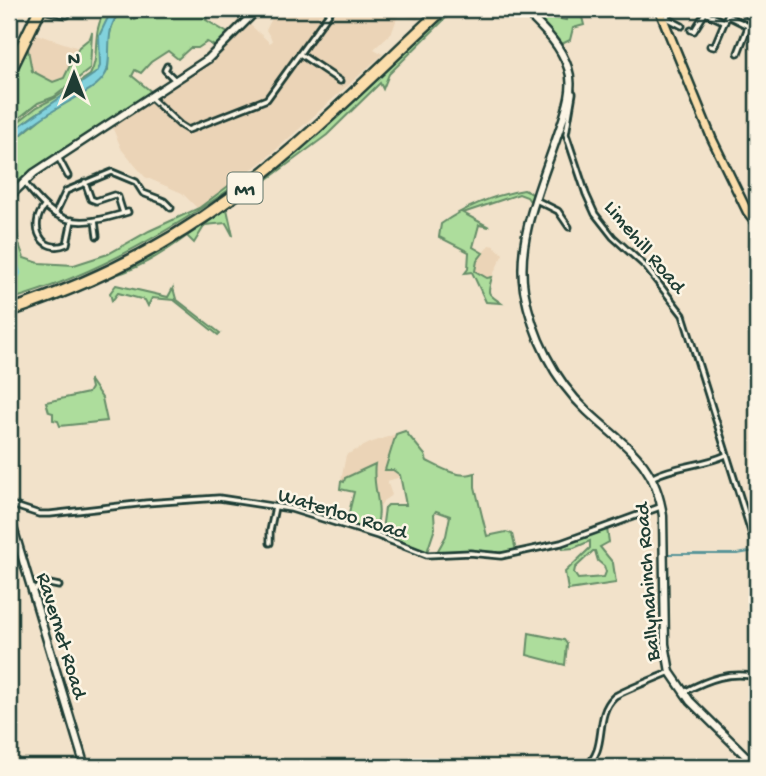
<svg xmlns="http://www.w3.org/2000/svg" width="766" height="776" viewBox="0 0 766 776" font-family="'Gochi Hand',sans-serif">
	<rect width="100%" height="100%" fill="#f2e2ca"/>
	<filter id="ink" filterUnits="userSpaceOnUse"><feTurbulence type="fractalNoise" baseFrequency=".0143" numOctaves="2"/><feDisplacementMap in="SourceGraphic" scale="14" xChannelSelector="R" yChannelSelector="G"/><feConvolveMatrix kernelMatrix="1 2 1 2 8 2 1 2 1" color-interpolation-filters="sRGB"/></filter>
	<g filter="url(#ink)">
		<g fill="#ebd4b7">
			<polygon points="280,9 428,9 417,20 399,13 392,32 374,49 383,54 268,157 198,209 182,193 145,177 122,150 110,122 208,59 246,21 270,43 272,40 266,30 275,13"/>
			<polygon points="33,33 79,48 64,78 53,82 32,71 27,44"/>
			<polygon points="489,245 494,246 503,254 492,277 487,279 475,271 477,261"/>
			<polygon points="396,434 386,470 393,469 401,477 387,481 392,495 383,501 380,508 373,483 375,464 350,475 345,478 344,482 341,481 346,455 370,443"/>
		</g>
		<g fill="#addd9c" stroke="#668d68" stroke-width="2" fill-rule="evenodd">
			<path d="M106,9h6l-12,58 -4,8c-28,24 -62,33 -87,63v-9l28,-22 18,-9 35,-23c11,-20 0,-41 16,-66z"/>
			<path d="M119,9h22l-10,11 8,-3 9,-8h64l-6,11 25,15 -13,13 -11,-6 -9,6h-8l-12,11 -10,-8 -17,11 -10,11 -6,-3 -3,6 21,17 -144,100v-45l6,-8 29,-24 52,-31 12,-15c-1,-17 -1,-44 12,-57z"/>
			<polygon points="448,9 455,9 389,74 383,89 380,83 327,135 249,193 258,182 306,144"/>
			<polygon points="528,9 539,9 546,16 566,20 569,12 573,9 580,9 584,25 573,28 570,40 562,44 542,21 540,22"/>
			<polygon points="92,32 90,69 54,97 38,103 9,126 9,78 27,44 32,71 53,82 64,78 79,47 90,38"/>
			<path d="M235,181l2,3c-69,49 -147,93 -228,116v-81l6,-1 4,26 5,14 15,5 35,2 34,-11 41,-23 50,-23z"/>
			<path d="M524,190l11,5 -3,9 -5,-7 -8,-3 -56,19 26,14 -10,-2 -6,22 10,6 -6,8 -2,10 12,7 5,-1c-5,18 -5,16 9,26l-15,-1 -14,-30 -7,1 3,-4 1,-17 -30,-15 2,-13c26,-18 52,-29 83,-34z"/>
			<path d="M227,209l6,27 -7,-13 -21,2 -11,18 -7,-7c-26,19 -52,35 -83,42l75,-41 8,-1z"/>
			<polygon points="116,285 168,297 173,288 176,299 220,333 218,335 174,300 152,298 148,306 145,300 118,293 112,301 110,293"/>
			<polygon points="89,379 102,398 107,421 60,426 58,421 53,420 53,413 49,412 46,402 88,393 91,388"/>
			<path d="M405,431l20,24 2,6c14,7 32,18 48,12v14l12,49 19,-4 6,2 4,17c-25,4 -52,0 -79,1l9,-16 4,-20 -14,-5 -2,3 1,14 -8,24 -43,-17 -2,-5 3,-22 3,-3h18l-6,-30 -7,-5h-8l11,-36z"/>
			<path d="M375,464c-4,26 11,44 -1,68l-28,-7 8,-33 -14,-3 1,-8 3,1 1,-4z"/>
			<path d="M607,529l2,13 -9,5 13,16 3,20 -48,7 -3,-18 25,-24v-7l-16,7 -11,1 -1,-5zM593,551h2l3,10 6,5 2,6 -2,5 -26,2 -4,-6 1,-5z"/>
			<polygon points="529,633 564,640 567,644 565,665 527,655"/>
		</g>
		<path fill="#82d2dd" stroke="#5a9699" stroke-width="2" d="M112,9h7l1,4c-18,16 -6,50 -15,62 -7,12 -23,19 -35,26 -23,13 -45,26 -61,47v-10l9,-11 79,-55 3,-6 -1,-30z"/>
		<g fill="none" stroke-linecap="round" stroke-linejoin="round">
			<polyline stroke="#5a9699" stroke-width="2" points="668,554 737,554 755,551"/>
			<polyline stroke="#82d2dd" stroke-width="4.5" points="9,293 19,273 11,248 12,225"/>
			<g stroke="#1f3d34" stroke-width="9">
				<g id="street">
					<polyline points="264,9 267,11"/>
					<polyline points="556,9 557,11"/>
					<polyline points="668,9 667,18 682,26"/>
					<polyline points="707,9 705,13 725,22"/>
					<polyline points="42,10 67,15"/>
					<polyline points="728,16 748,26"/>
					<polyline points="691,30 694,31 705,13"/>
					<polyline points="9,34 11,27"/>
					<polyline points="710,46 714,47 730,9"/>
					<polyline points="738,53 752,17 745,12"/>
					<polyline points="300,54 340,81"/>
					<polyline points="167,66 165,70 175,80"/>
					<polyline points="573,93 566,134 586,194 595,214 613,237 645,266 683,315 757,551"/>
					<polyline points="150,97 180,125 188,130 267,99 332,9"/>
					<polyline points="58,157 68,176"/>
					<path d="M24,182c34,45 51,46 104,30"/>
					<polyline points="85,182 91,199 96,201 114,195 118,197 123,213"/>
					<polyline points="536,200 558,211 569,227"/>
					<path d="M44,207c-16,19 -2,48 23,37l5,-24"/>
					<polyline points="55,214 66,191 112,172 136,182 143,193 164,201 171,208"/>
					<polyline points="95,221 97,236"/>
					<path d="M653,477c23,-12 50,-11 73,-22"/>
					<polyline points="9,504 39,514 50,514 146,503 219,498 291,509 378,536 427,555 470,553 501,556 561,543 660,507"/>
					<polyline points="270,543 270,531 275,507"/>
					<polyline points="32,591 45,583 59,586"/>
					<path d="M684,692c25,-13 46,-21 73,-15"/>
					<path d="M585,767c24,-18 8,-50 29,-70 5,-5 46,-20 56,-25"/>
				</g>
			</g>
			<g stroke="#1f3d34" stroke-width="11">
				<g id="secondary">
					<path d="M523,9c18,18 37,34 45,59 8,22 -5,50 -12,72 -16,47 -40,100 -32,150 8,45 30,90 63,121 37,35 68,49 76,105l2,128 5,28 20,29 67,66"/>
					<polyline points="9,197 34,173 208,59 258,9"/>
					<polyline points="9,514 85,767"/>
				</g>
			</g>
			<g stroke="#1f3d34" stroke-width="12">
				<polyline id="primary" points="659,9 712,139 747,211 757,224"/>
			</g>
			<g stroke="#1f3d34" stroke-width="15">
				<g id="highway">
					<polyline points="9,73 40,9"/>
					<path d="M9,311c79,-26 156,-64 223,-114 76,-56 142,-124 211,-188"/>
				</g>
			</g>
			<use href="#street" stroke="#fcf5e5" stroke-width="3.5"/>
			<use href="#secondary" stroke="#fcf5e5" stroke-width="6"/>
			<use href="#primary" stroke="#fbddab" stroke-width="7"/>
			<use href="#highway" stroke="#fbddab" stroke-width="10"/>
		</g>
	</g>
	<g text-anchor="middle" stroke-width="5" stroke-linejoin="round" paint-order="stroke">
		<rect fill="#fcf5e5" stroke="#617469" stroke-width="2" x="227.5" y="172.5" width="35" height="31" rx="5"/>
		<g font-size="19" font-weight="bold" fill="#1f3d34">
			<text x="245" y="195">M1</text>
		</g>
		<g font-size="21" fill="#1f3d34" stroke="#fcf5e5">
			<text transform="translate(646 246) rotate(50)" y="7">Limehill Road</text>
			<text transform="translate(343 512) rotate(17)" y="7">Waterloo Road</text>
			<text transform="translate(646 582) rotate(-94)" y="7">Ballynahinch Road</text>
			<text transform="translate(63 635) rotate(73)" y="7">Ravernet Road</text>
		</g>
	</g>
	<rect width="766" height="776" fill="none" stroke="#fcf5e5" stroke-width="35"/>
	<rect x="18" y="18" width="731" height="741" fill="none" stroke="#1f3d34" stroke-width="2.5" filter="url(#ink)"/>
	<g transform="translate(74 74)" stroke="#fcf5e5" stroke-width="5" paint-order="stroke">
	<path d="M0-5L12 26L0 18L-12 26Z" fill="#1f3d34"/>
	<text y="-10" font-size="19" font-weight="bold" text-anchor="middle" fill="#1f3d34">N</text>
	</g>
</svg>
